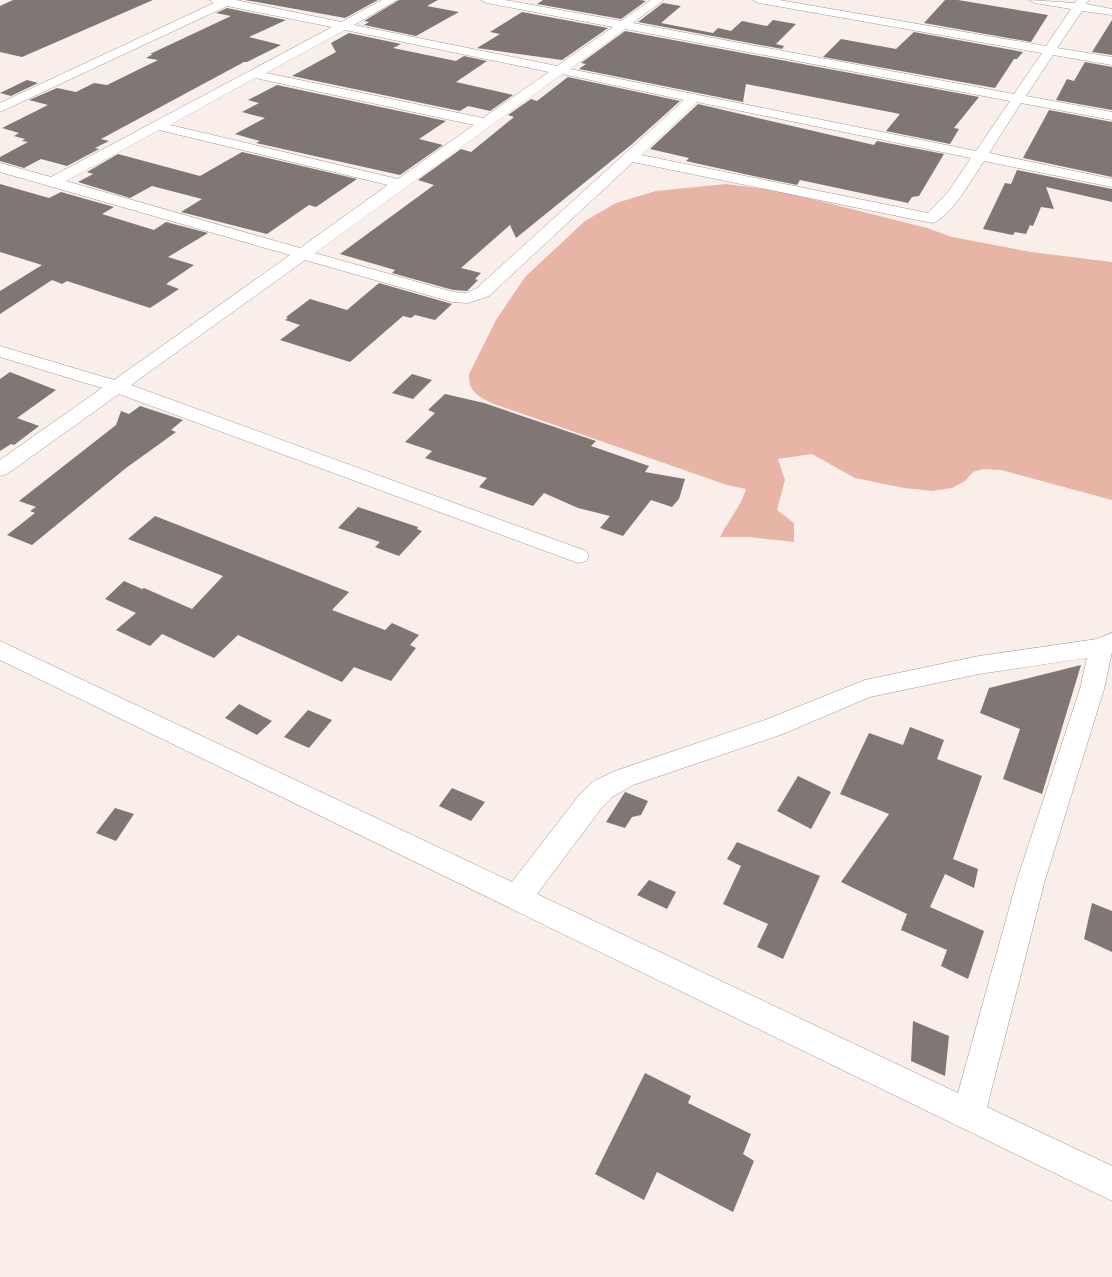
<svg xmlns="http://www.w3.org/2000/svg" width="1112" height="1277" viewBox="0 0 1112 1277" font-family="Jost,sans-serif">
	<rect width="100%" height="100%" fill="#f9eeea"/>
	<path fill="#e8b4a6" d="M726,184l54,7 147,37 25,9 79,15 81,10v238l-111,-30 -18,-1 -10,3 -8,9 -13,7 -20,3 -28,-3 -49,-10 -43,-24 -34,5 7,21 -8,30 17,13v19l-45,-5h-29c8,-17 21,-30 26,-48l-19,-4 -233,-81c-15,-7 -26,-12 -25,-30l27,-54 29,-43 60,-56 31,-18 40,-12z"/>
	<g fill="#807673">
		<polygon points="13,0 153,0 22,57 0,52 0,6"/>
		<polygon points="245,0 378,0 345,18"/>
		<polygon points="399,0 438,0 427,6 459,12 416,36 364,25 369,22 364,21"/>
		<polygon points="543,0 640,0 646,1 621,19 537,4"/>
		<polygon points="945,0 958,0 1048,15 1031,42 924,23"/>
		<polygon points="663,3 681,6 661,23 713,33 718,28 731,31 742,21 767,26 773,20 796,24 776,44 784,46 782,49 638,22"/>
		<polygon points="227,8 286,20 249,37 281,45 247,62 244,62 101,139 109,141 95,148 99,149 67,166 41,159 24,168 0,161 0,157 28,142 22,141 25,139 14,136 19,133 2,128 48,105 29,100 57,88 76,92 94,83 107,85 158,60 146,58 153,54 150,54 231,16 216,13"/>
		<polygon points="522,12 608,28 562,60 477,48 500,34 490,32"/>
		<polygon points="1112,20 1112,55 1092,52"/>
		<polygon points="625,31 979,97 954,128 959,129 950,144 886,131 900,114 746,84 743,102 579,69 586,64 581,63"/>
		<polygon points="914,32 1023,52 1017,59 1014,59 995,88 823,57 841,39 896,49"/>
		<polygon points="349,33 401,44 393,48 456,61 464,56 487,61 456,82 513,95 490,111 468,106 460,111 292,76 336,52 331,43"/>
		<polygon points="1085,62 1112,67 1112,110 1056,100 1067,79 1074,81"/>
		<polygon points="568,77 680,101 631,145 516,238 510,225 461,268 481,273 475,279 478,280 467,291 453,290 392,273 395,270 340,254 434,185 418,180 461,149 471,152 514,117 508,115 531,99 537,101"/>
		<polygon points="27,80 38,83 11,96 0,93"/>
		<polygon points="277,85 446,121 419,139 443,145 400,175 256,143 260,141 235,134 265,118 242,112 259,103 248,100"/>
		<polygon points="698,104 874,145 877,141 944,154 919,196 912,197 908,203 800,180 797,185 758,177 686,161 689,158 650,149"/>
		<polygon points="1049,110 1112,122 1112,177 1023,158"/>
		<polygon points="242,152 357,179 316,207 309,205 267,234 181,212 202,199 152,186 130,198 78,182 93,174 87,172 118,154 200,176"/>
		<polygon points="1017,170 1112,189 1112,202 1046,187 1054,209 1041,207 1033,226 1030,225 1026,234 1015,232 1013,235 983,229 1005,183 1011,184"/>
		<polygon points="0,184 49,198 61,192 114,207 102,214 154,230 166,222 208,233 168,257 194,265 166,284 179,289 150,308 67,281 62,284 52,280 0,314 0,291 42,265 0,252"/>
		<polygon points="379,283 452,304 435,320 415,315 411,318 403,316 350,362 280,340 300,325 285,320 288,318 286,317 310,299 347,310"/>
		<polygon points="10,372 56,390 17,418 39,426 14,445 11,444 0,451 0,379"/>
		<polygon points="412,374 432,380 413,399 392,393"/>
		<polygon points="445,394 484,403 596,441 591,446 649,466 645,472 685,479 679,499 672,507 651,500 623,536 600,528 610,516 578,508 544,493 533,506 479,487 487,478 425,458 432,451 405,442 435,413 428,410"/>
		<polygon points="140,406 183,420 171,430 176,432 126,468 32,545 7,535 35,513 30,511 36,507 19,501 116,425 121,411 129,414"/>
		<polygon points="358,507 418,527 417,529 422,531 399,556 375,547 380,542 338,528"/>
		<polygon points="155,516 349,592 332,610 385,630 392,623 419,635 410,645 416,648 391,681 354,667 342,682 238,635 214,658 162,634 150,646 116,630 136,613 105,599 124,581 142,589 144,588 192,609 223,576 128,539"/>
		<polygon points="1081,665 1042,794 1003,779 1020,729 980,713 989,688"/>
		<polygon points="239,704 272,721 257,735 225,718"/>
		<polygon points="308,710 332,720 309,748 284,737"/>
		<polygon points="910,727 944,740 937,759 982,776 953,859 978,869 974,888 945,874 930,907 984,931 968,979 941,966 947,950 901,930 907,914 841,882 889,814 840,794 869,733 903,745"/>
		<polygon points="798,776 831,792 811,829 777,811"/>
		<polygon points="452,788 485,802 471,821 439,806"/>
		<polygon points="625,792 648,801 641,815 632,817 625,828 606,822"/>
		<polygon points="115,808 134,814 116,841 96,833"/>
		<polygon points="737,842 820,876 783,959 757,947 768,924 723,904 741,866 727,859"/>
		<polygon points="649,880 676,892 667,909 637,895"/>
		<polygon points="1092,903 1112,911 1112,952 1084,939"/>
		<polygon points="913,1021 949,1036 945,1076 911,1061"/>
		<polygon points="645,1073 691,1096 688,1103 751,1134 743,1154 754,1161 733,1212 657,1172 644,1200 595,1174"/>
	</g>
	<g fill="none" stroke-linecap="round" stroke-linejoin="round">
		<g stroke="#a29794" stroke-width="1">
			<g id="street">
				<path d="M210,0h26l105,22 41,-22h15l-43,25 203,41 56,-39 -126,-24 -6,-3h24l116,21 30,-21h13l-31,23 381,71 28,-41 -283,-50 -6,-3h26l267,46 25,-37 -36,-6 -6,-3 46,3 2,-3h12l-3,4 26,5v6l-30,-4 -25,37 55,9v8l-59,-10 -27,41 86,16v8l-91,-17 -32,50 123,26v8l-128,-26c-11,16 -33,57 -52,62l-299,-61 -144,134 -21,7 -16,-1 -147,-42 -174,125 455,166 3,5 -3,5 -8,2 -459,-169 -112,80 -7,2v-16l102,-72 -102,-31v-11l114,34 176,-125 -290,-83v-9l51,14 281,-150 -105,-21 -227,106v-9l214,-100zM625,29l385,72 -34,50 -406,-82zM345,30l204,42 -66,46 -217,-45zM562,74l122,26 -207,188 -11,5 -13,-1 -138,-39zM255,78l219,47 -76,54 -228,-54zM697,102l274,56 -23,34 -20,21 -287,-58zM159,130l229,55 -88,63 -234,-67z"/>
				<path d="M1112,633v19l-8,37 -59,191 -58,227 125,59v35l-1112,-541v-19l512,241 68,-88 14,-13 21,-10 150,-51 100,-40 114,-24 118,-17zM1087,658l-7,31 -63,191 -59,213 -421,-199 63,-84 12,-13 21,-12 150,-51 87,-37 109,-23z"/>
			</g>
		</g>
		<use href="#street" fill="#fff" fill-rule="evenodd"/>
	</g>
</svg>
